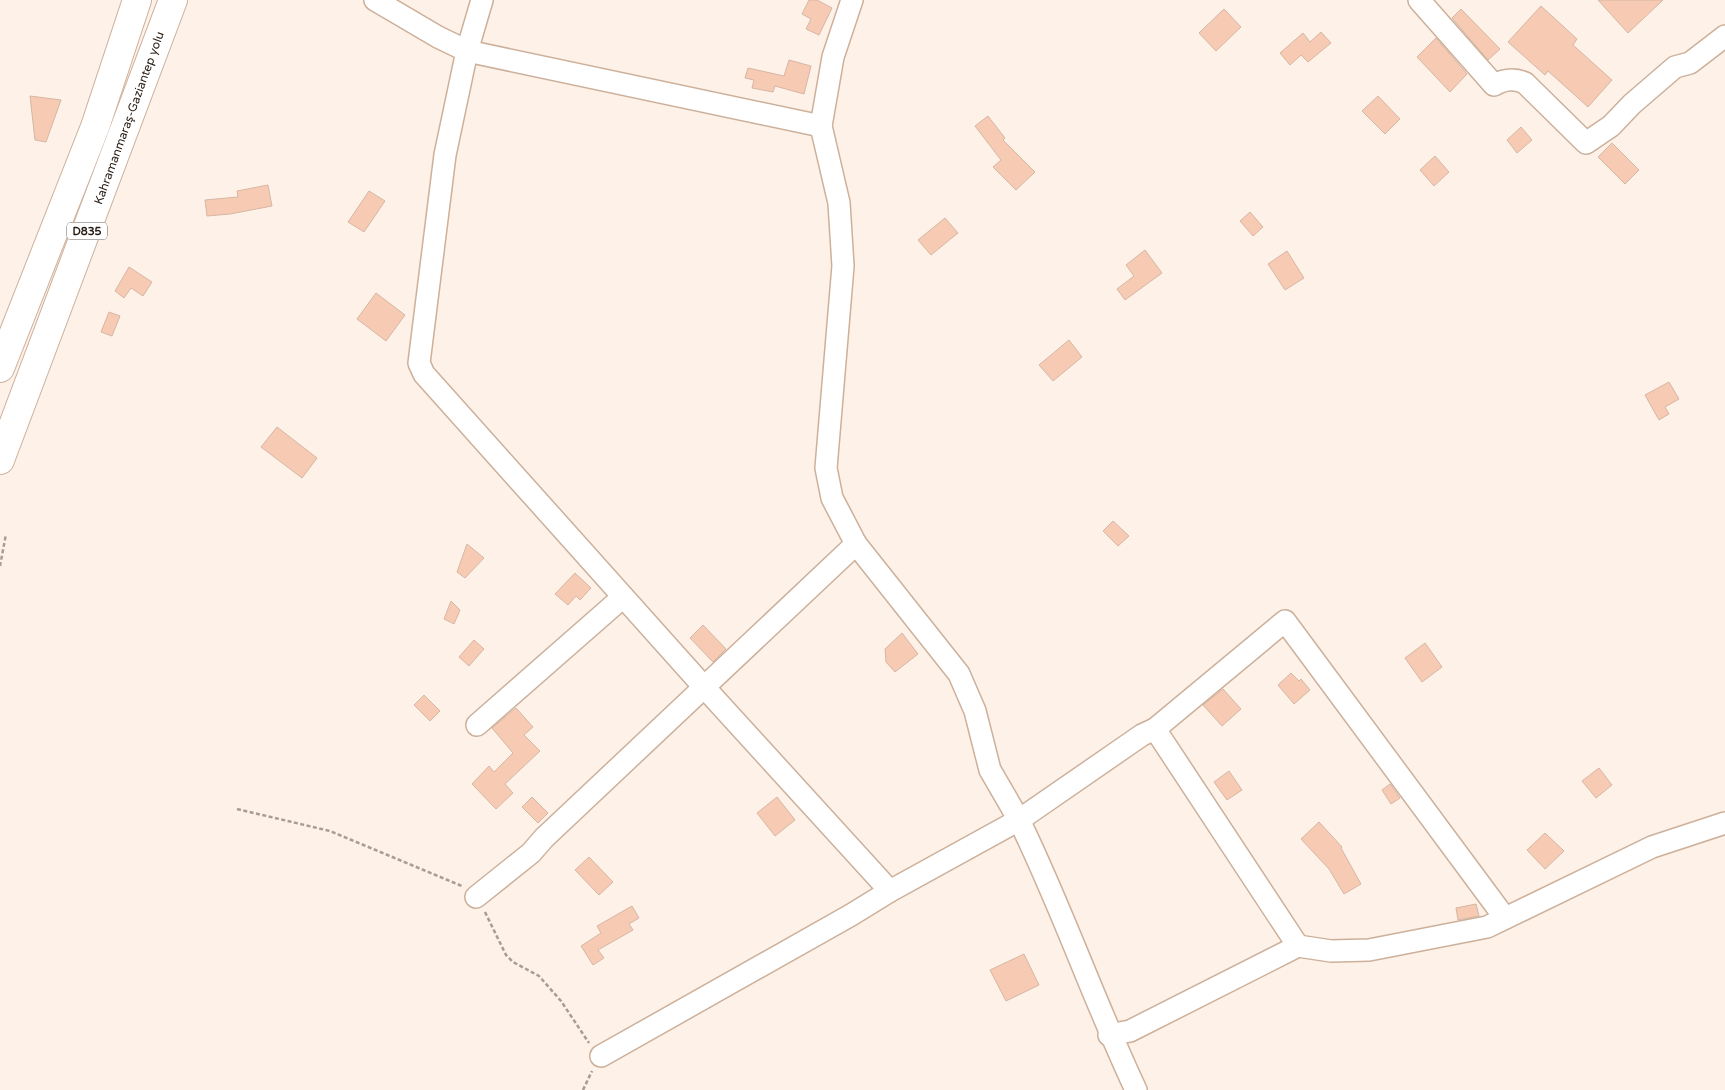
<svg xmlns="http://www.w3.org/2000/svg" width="1725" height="1090" viewBox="0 0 1725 1090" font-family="'Varela Round',sans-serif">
	<rect width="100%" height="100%" fill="#fdf1e8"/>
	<g fill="#f7cbb3" stroke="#d6b6a4">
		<polygon points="809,0 817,0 832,8 819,35 806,29 811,19 802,14"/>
		<polygon points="1598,0 1663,0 1628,33"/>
		<polygon points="1541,6 1577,39 1573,45 1612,80 1588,107 1548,71 1545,75 1508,42"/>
		<polygon points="1224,9 1241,27 1216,51 1199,33"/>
		<polygon points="1461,9 1500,49 1488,60 1452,18"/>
		<polygon points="1321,32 1331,43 1308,62 1301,55 1290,65 1280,53 1303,33 1310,42"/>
		<polygon points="1436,38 1467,74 1450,92 1417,57"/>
		<polygon points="789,60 811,66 804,94 775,86 773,92 752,88 754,80 745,78 748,68 784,76"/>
		<polygon points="30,96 61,100 46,142 35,140"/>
		<polygon points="1378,96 1400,119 1385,134 1362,111"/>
		<polygon points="988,116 1005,138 1003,140 1035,172 1016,190 993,167 1001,160 975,126"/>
		<polygon points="1521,127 1532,140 1517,153 1507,140"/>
		<polygon points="1612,143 1639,170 1625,184 1598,157"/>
		<polygon points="1435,156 1449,172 1434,186 1420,170"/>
		<polygon points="268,185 272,206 230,214 207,216 205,200 238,197 237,191"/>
		<polygon points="369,191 385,201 364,232 348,222"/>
		<polygon points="1250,212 1263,227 1253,236 1240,221"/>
		<polygon points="945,218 958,233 931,255 918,240"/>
		<polygon points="1145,250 1162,273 1125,300 1117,289 1134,276 1126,265"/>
		<polygon points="1287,251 1304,278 1285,290 1268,264"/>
		<polygon points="129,267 152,282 143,296 131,288 124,298 115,291"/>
		<polygon points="376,293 405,315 386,341 357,319"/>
		<polygon points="109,312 120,316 112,336 101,332"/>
		<polygon points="1069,340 1082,357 1053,381 1039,365"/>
		<polygon points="1669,382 1679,399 1665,407 1669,414 1659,420 1645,395"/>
		<polygon points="277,427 317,458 302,478 261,447"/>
		<polygon points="1113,521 1129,536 1118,546 1103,531"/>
		<polygon points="467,544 484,558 465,578 457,572"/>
		<polygon points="575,573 591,588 580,600 576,596 568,605 555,594"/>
		<polygon points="451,601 460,610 454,624 444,619"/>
		<polygon points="703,625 726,649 713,662 690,638"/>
		<polygon points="902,633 918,654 895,672 886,662 885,649"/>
		<polygon points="474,640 484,649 469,666 459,657"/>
		<polygon points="1425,643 1442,667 1422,682 1405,658"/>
		<polygon points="1291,673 1299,681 1301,679 1310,690 1294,704 1278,685"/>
		<polygon points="1223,689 1241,709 1222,726 1203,705"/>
		<polygon points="424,695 440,711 430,721 414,705"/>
		<polygon points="516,708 533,727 524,735 540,751 505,784 513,793 496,809 472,784 489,766 494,772 513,753 492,728"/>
		<polygon points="1599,768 1612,785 1596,798 1582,781"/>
		<polygon points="1229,771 1242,790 1227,800 1214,782"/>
		<polygon points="1390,784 1400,798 1391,804 1382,790"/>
		<polygon points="532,797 548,813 538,823 522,807"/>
		<polygon points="777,797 795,820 775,836 757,813"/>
		<polygon points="1319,822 1342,847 1341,848 1361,884 1344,894 1329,869 1301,839"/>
		<polygon points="1545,833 1564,851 1545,869 1527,850"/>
		<polygon points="589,857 613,882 599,895 575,870"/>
		<polygon points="1476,904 1479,916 1458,920 1456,908"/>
		<polygon points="632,906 639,918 629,924 633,930 598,950 604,958 593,965 581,946 601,933 597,926"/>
		<polygon points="1024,954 1039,985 1006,1001 990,970"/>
	</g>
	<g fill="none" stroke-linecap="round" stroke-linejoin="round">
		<g stroke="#cdb09a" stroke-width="24">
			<g id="minor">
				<polyline points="375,0 438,37 467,51 821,126"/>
				<polyline points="482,0 467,51 445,155 419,363 424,374 704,687 890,891"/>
				<polyline points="852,0 833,57 821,126 839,203 843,266 826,468 832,498 856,544 959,674 975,711 990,770 1019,820 1142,735 1155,729 1285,621 1505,918"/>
				<path d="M1419,0l75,85c11,-6 20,-7 31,-2l61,60 25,-17 21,-22 43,-37 15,-4 35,-27"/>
				<polyline points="477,725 623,597"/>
				<polyline points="1155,729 1298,946"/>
				<polyline points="476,897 531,853 544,838 856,544"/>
				<polyline points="1109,1035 1130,1031 1298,946 1331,951 1369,950 1487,927 1652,847 1725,823"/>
				<path d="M601,1056l250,-141 39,-24 129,-71c43,88 75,181 117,270"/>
			</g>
		</g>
		<g stroke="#cdb09a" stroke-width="30">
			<g id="highway">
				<polyline points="0,368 95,127 137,0"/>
				<polyline points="0,460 173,0"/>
			</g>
		</g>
		<g stroke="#a89d94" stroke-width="2.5" stroke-dasharray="4 2.5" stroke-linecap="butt">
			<polyline points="0,566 6,534"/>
			<polyline points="237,809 330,831 462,886"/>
			<polyline points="485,912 506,955 513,962 539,976 561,1001 589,1043"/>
			<polyline points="583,1090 592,1071"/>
		</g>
		<use href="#minor" stroke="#fff" stroke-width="21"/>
		<use href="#highway" stroke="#fff" stroke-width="28"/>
	</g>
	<g text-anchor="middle" stroke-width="4.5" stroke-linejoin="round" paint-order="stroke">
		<rect fill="#fff" stroke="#665f5a" stroke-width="1" x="67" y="222.5" width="40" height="17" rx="4"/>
		<g font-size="11" font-weight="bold" fill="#251b13">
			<text x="87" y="235">D835</text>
		</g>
		<g font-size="12" fill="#251b13" stroke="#fff">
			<text transform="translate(129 118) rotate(-70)" y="4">Kahramanmaraş-Gaziantep yolu</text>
		</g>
	</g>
</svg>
